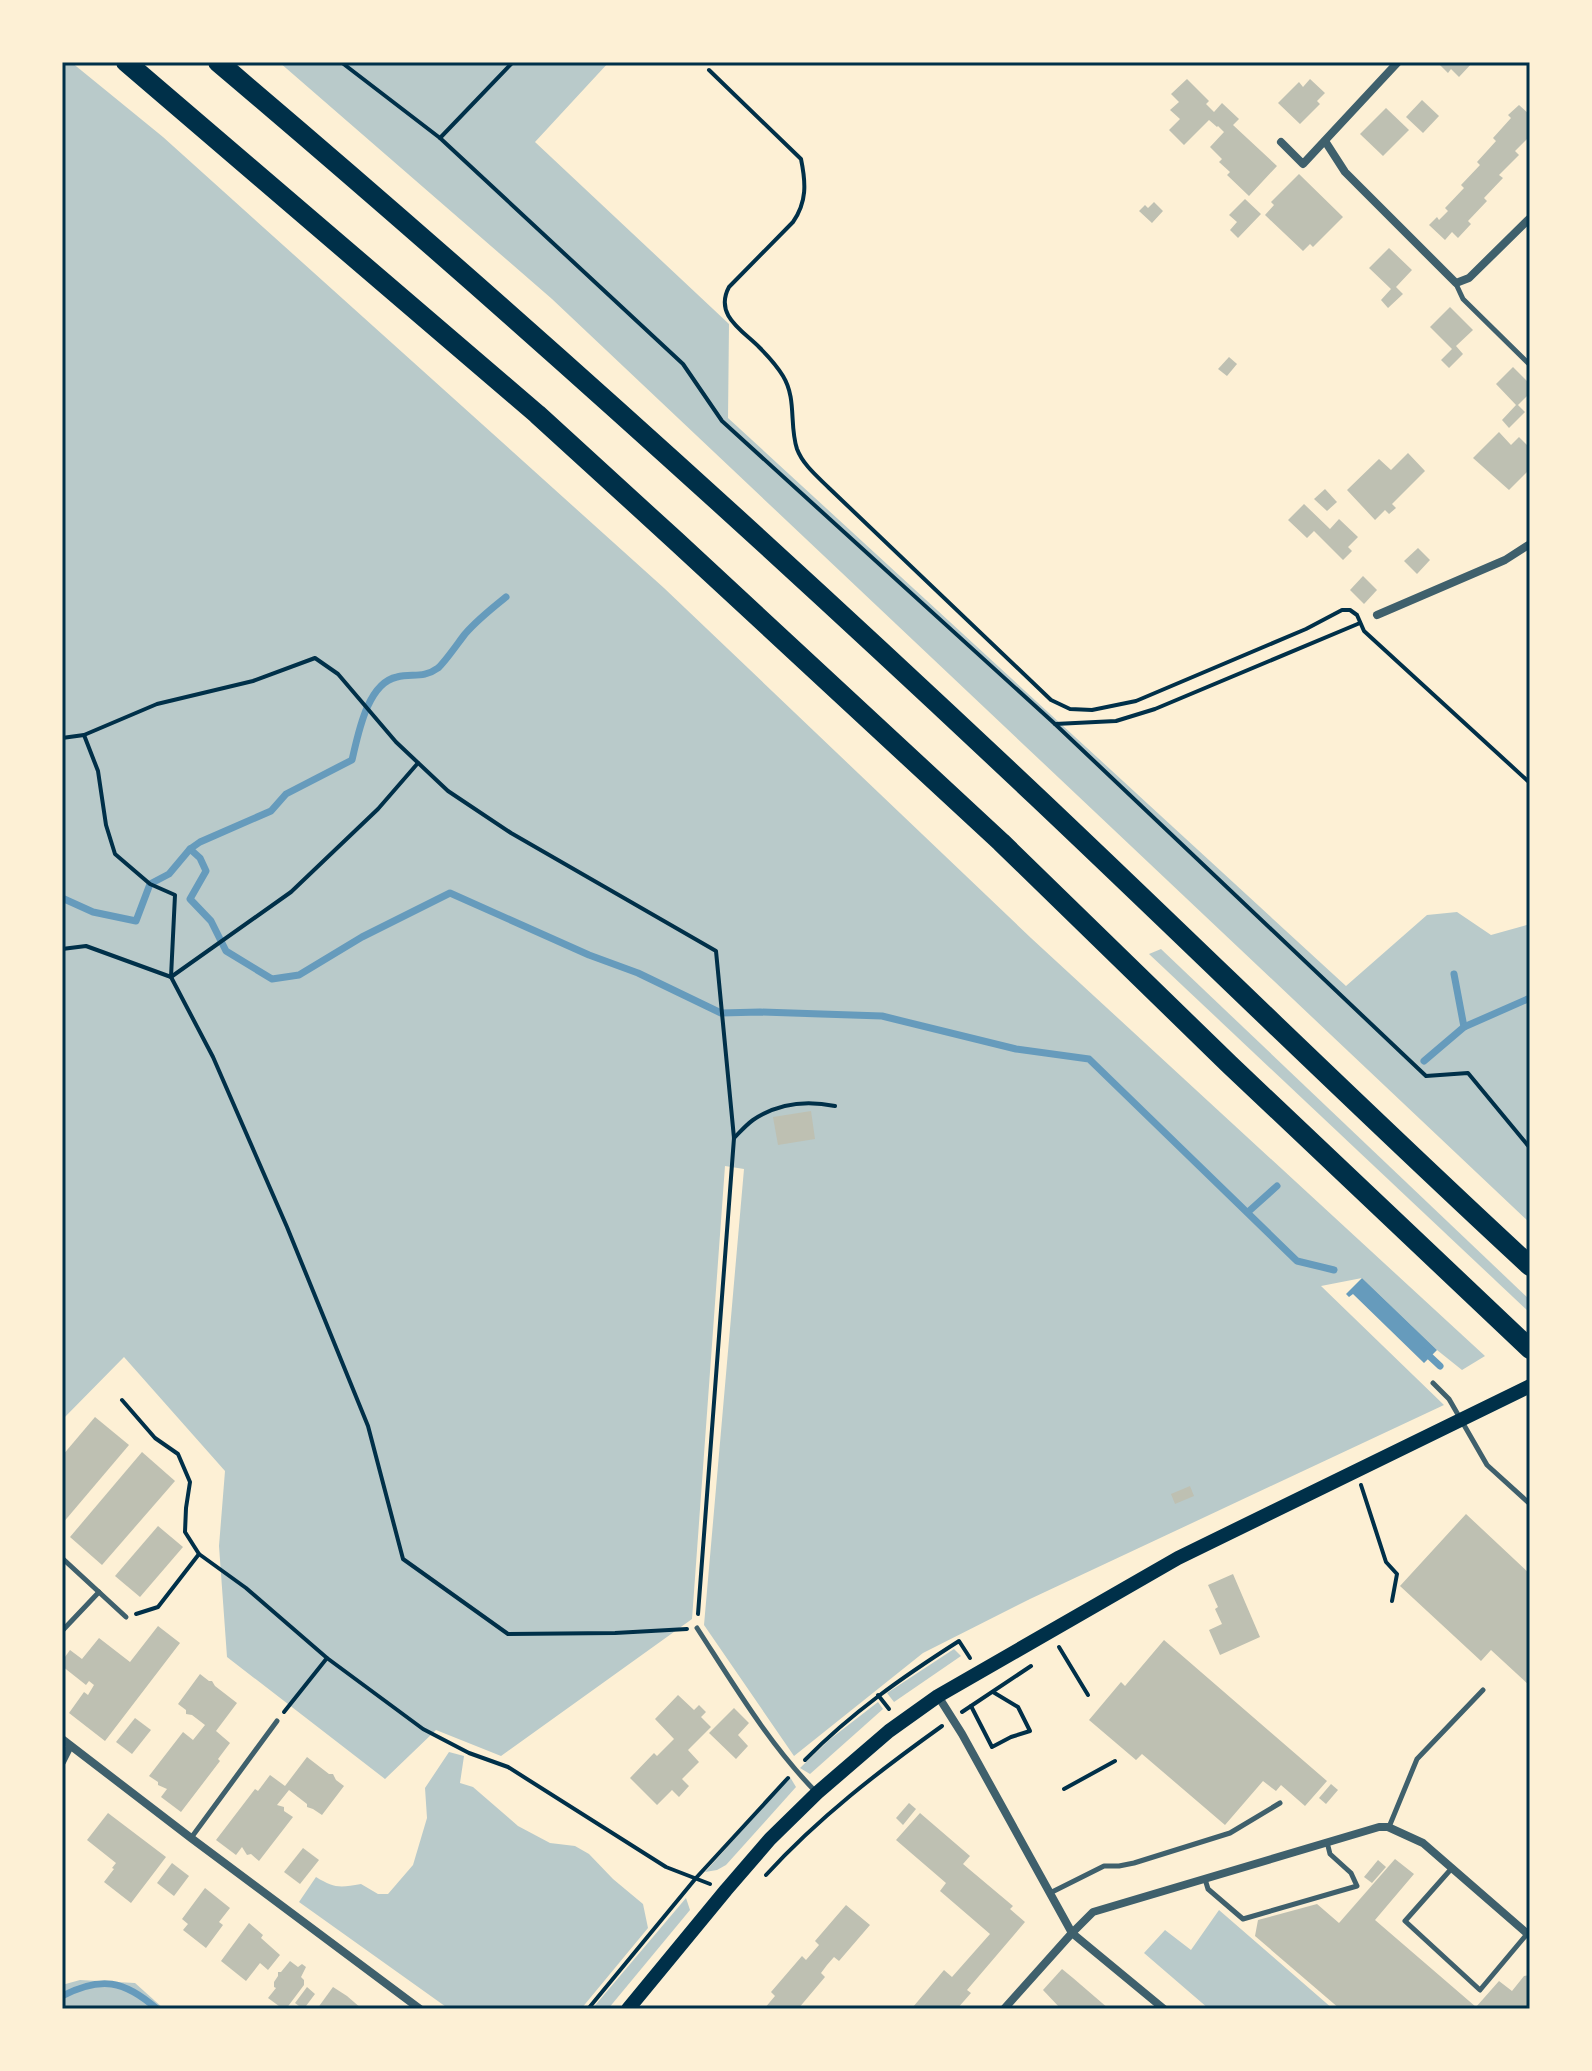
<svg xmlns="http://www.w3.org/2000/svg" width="1592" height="2071" viewBox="0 0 1592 2071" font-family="Quicksand,sans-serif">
	<rect width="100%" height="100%" fill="#fdf0d5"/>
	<g fill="#b9caca">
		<polygon points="62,62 71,62 163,137 664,588 1031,938 1485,1356 1462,1370 1437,1350 1362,1278 1321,1286 1444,1405 1030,1599 923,1653 794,1756 704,1625 744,1169 725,1166 692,1619 501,1756 436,1730 385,1779 227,1657 219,1546 225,1471 124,1357 62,1420"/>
		<polygon points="279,62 609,62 535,142 729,324 728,418 1346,986 1427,915 1457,912 1491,935 1530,924 1530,1106 1527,1110 1530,1115 1530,1223 552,299"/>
		<polygon points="1161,949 1530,1300 1530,1313 1149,954"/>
		<polygon points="954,1649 961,1656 894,1702 887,1693"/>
		<polygon points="878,1702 883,1709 810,1774 800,1768 829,1740"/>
		<path d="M449,1752l15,4 -4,27 13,4 45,39 32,17 25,3 14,8 24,25 30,25 5,24 -67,81h-132l-150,-107 17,-25c18,11 23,11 45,7l17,10h10l25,-29 14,-47 -2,-30z"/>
		<polygon points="790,1777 796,1787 726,1865 717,1870 705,1872"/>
		<polygon points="686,1898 690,1910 608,2009 592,2009"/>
		<polygon points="1219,1910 1333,2009 1209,2009 1144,1953 1165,1930 1191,1950"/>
		<polygon points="80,1980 135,1983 164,2009 62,2009 62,1985"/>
	</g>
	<polygon fill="#669bbc" points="1362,1278 1437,1350 1424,1363 1353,1294 1349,1297 1346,1294"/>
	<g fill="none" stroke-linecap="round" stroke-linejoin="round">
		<g stroke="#669bbc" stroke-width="7">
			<polyline points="190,849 200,858 206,871 190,899 211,921 226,951 272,979 299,975 362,937 450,893 589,955 638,973 721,1013 760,1012 882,1016 1016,1049 1089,1059 1297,1261 1334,1270"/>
			<path d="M62,898l31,14 43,9 14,-37 19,-10 21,-25 10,-7 71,-31 15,-17 66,-34c6,-25 15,-77 45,-83 15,-4 26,2 41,-9 7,-6 20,-25 27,-34 12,-14 26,-25 41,-37"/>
			<polyline points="1454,974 1464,1027"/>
			<polyline points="1424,1061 1464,1027 1530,998"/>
			<polyline points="1248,1212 1277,1186"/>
			<polyline points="1424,1351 1440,1366"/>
			<path d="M62,1996c39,-20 62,-16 95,13"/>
		</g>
	</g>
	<g fill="#bec0b2">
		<polygon points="1437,62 1473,62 1459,77 1451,69 1448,73"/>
		<polygon points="1187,79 1209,101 1206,104 1214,112 1222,103 1239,119 1233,125 1277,166 1249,196 1227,175 1230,172 1219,162 1222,159 1210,147 1224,132 1218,126 1217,127 1209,120 1184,145 1169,130 1180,119 1170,110 1179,102 1171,94"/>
		<polygon points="1310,79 1325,93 1317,101 1320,104 1300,124 1278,103 1299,82 1303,87"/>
		<polygon points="1422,100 1439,116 1423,133 1406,117"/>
		<polygon points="1519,105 1530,115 1530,136 1515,151 1519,155 1499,175 1503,178 1484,198 1487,201 1468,221 1471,224 1458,238 1452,232 1445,240 1429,225 1437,217 1439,220 1448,211 1445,208 1464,188 1461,185 1480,165 1477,162 1496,141 1493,138 1511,118 1508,115"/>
		<polygon points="1386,108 1409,130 1383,156 1360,134"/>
		<polygon points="1299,174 1343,217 1313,247 1310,244 1303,251 1265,215 1274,205 1271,202"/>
		<polygon points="1245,199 1261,214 1238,238 1230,230 1237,222 1229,215"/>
		<polygon points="1154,202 1163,211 1152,223 1139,211 1145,205 1148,208"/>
		<polygon points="1389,248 1412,270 1396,287 1403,294 1388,308 1381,300 1391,289 1369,268"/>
		<polygon points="1450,307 1473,330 1456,346 1463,354 1449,368 1441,360 1452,349 1430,327"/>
		<polygon points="1229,357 1237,364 1227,376 1218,369"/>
		<polygon points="1513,367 1530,384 1530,393 1518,405 1525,412 1509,428 1502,420 1516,405 1496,384"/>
		<polygon points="1499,432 1511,445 1519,437 1530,448 1530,473 1528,471 1509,490 1473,458"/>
		<polygon points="1408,453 1425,471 1392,504 1396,508 1389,514 1385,510 1375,520 1347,490 1379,459 1391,470"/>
		<polygon points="1325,489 1337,502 1327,511 1314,499"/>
		<polygon points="1304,504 1330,529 1339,519 1358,537 1348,547 1352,551 1343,560 1314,531 1307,538 1288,520"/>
		<polygon points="1418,548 1430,560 1417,574 1404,561"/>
		<polygon points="1363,576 1377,590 1364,604 1350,590"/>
		<polygon points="811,1111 815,1139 778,1145 773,1117"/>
		<polygon points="95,1417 129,1445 62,1524 62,1456"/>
		<polygon points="142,1452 175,1481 102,1565 70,1537"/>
		<polygon points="1190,1486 1194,1496 1175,1504 1171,1494"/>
		<polygon points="1466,1514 1530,1574 1530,1686 1491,1650 1481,1661 1400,1586"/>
		<polygon points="158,1526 183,1547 140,1597 115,1576"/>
		<polygon points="1233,1574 1260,1637 1220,1655 1209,1630 1222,1624 1215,1609 1218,1607 1208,1585"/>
		<polygon points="158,1626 180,1643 105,1741 69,1713 84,1692 88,1695 94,1685 89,1681 86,1685 62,1666 62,1661 70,1650 82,1659 99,1638 130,1662"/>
		<polygon points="1164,1640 1327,1781 1305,1806 1281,1785 1276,1791 1263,1781 1225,1825 1142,1754 1136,1760 1089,1720 1121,1682 1125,1686"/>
		<polygon points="200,1674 209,1681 212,1681 215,1686 237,1703 216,1731 230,1743 218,1759 220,1761 181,1812 161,1797 167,1789 158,1785 158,1782 149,1776 183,1732 193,1740 205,1725 192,1715 186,1714 186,1710 178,1704"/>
		<polygon points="678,1695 694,1710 699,1705 706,1712 701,1717 711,1727 688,1750 699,1762 682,1779 689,1786 679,1797 672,1790 657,1805 630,1778 654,1753 657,1756 674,1739 655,1719"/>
		<polygon points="734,1708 749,1723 738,1735 748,1746 736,1759 709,1733"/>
		<polygon points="135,1718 151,1730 132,1754 116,1742"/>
		<polygon points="307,1757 329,1774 333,1774 336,1780 344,1786 322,1815 313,1809 307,1807 307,1804 289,1790 277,1805 284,1807 284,1811 293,1817 259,1861 251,1854 247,1855 242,1847 236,1855 216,1840 255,1789 258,1791 270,1775 285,1786"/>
		<polygon points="1331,1784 1338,1790 1326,1804 1319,1798"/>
		<polygon points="909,1803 916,1809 903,1825 896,1818"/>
		<polygon points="108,1813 166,1857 131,1903 104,1882 114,1869 112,1868 116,1863 87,1840"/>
		<polygon points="920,1813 970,1856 963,1864 1013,1906 1010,1909 1025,1922 967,1990 971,1993 957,2009 916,2009 913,2007 944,1970 952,1977 990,1934 940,1891 946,1883 896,1840"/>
		<polygon points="303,1848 319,1860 300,1884 284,1872"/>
		<polygon points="1395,1859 1414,1874 1375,1920 1476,2007 1499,1981 1512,1991 1524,1976 1530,1975 1530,2009 1340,2009 1255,1936 1258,1920 1317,1904 1339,1923"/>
		<polygon points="1378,1860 1386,1867 1372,1883 1364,1877"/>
		<polygon points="172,1863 189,1876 174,1896 157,1883"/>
		<polygon points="205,1888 230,1908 219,1922 223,1925 206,1948 183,1930 188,1924 182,1919"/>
		<polygon points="846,1905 870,1925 839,1961 834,1957 827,1965 821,1973 825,1977 798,2009 764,2009 775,1996 771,1992 802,1956 806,1960 819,1945 815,1941"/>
		<polygon points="249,1923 263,1935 261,1938 280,1955 268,1970 260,1963 246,1981 221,1961"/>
		<polygon points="290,1961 298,1967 302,1964 306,1967 301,1977 304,1980 304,1985 286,2009 283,2009 268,1998 276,1988 274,1987 274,1982 278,1976 278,1972 281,1972"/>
		<polygon points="1062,1969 1073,1978 1109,2009 1061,2009 1043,1990"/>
		<polygon points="307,1987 315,1994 306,2006 309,2009 303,2009 295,2003"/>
		<polygon points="333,1987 347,1996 362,2009 317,2009"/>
	</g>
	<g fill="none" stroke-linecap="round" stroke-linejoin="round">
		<g stroke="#003049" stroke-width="4">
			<polyline points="341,62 440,138 683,364 722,421 1055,724 1116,721 1155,709 1360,623"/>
			<path d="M709,70l92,89c5,24 6,43 -8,63l-64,65c-15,28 13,43 30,60 9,9 18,19 24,29 14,23 6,49 14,73 6,16 21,28 32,39l222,212 19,9 22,1 44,-9 170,-72 36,-19h8l7,5 7,16 166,152"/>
			<polyline points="440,138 513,62"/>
			<polyline points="1055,724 1426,1076 1468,1073 1530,1148"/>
			<polyline points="84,735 98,771 106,825 115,854 150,884 175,895 171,977 213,1057 287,1227 368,1426 403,1559 508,1634 615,1633 687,1629"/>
			<polyline points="62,738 84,735 157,704 253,681 315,658 338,674 396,742 448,791 511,833 716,951 734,1138 698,1614"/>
			<polyline points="62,949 86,946 171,977 291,892 378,809 418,763"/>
			<path d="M734,1138c6,-6 12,-13 19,-18 25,-17 53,-20 82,-14"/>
			<polyline points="122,1400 155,1438 178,1454 190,1482 186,1508 185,1532 199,1554 246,1588 327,1658 423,1729 469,1753 508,1767 666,1867 710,1884"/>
			<polyline points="1361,1485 1386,1562 1397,1574 1392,1601"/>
			<polyline points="136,1614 158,1607 199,1554"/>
			<polyline points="1059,1647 1088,1695"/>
			<polyline points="878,1695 889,1709"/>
			<polyline points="971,1706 992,1747 1011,1737 1030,1731 1018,1707 993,1692"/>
			<polyline points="284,1712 327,1658"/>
			<polyline points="962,1712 1031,1666"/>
			<path d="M805,1760c46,-47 99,-84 154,-119l11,17"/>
			<polyline points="1064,1789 1115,1761"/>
			<path d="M766,1875c52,-57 113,-104 176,-149"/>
			<polyline points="588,2009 696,1878 788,1778"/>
		</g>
		<g stroke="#3f606c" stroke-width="5">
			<polyline points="1456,284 1463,299 1530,365"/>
			<polyline points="1433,1383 1449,1399 1487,1465 1530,1504"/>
			<polyline points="62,1558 126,1617"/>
			<path d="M697,1628c37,57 72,116 119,164"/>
			<polyline points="62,1631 99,1592"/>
			<polyline points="1389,1827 1417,1759 1483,1690"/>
			<polyline points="191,1838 277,1721"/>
			<polyline points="1452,1868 1405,1921 1480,1990 1527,1934"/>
			<polyline points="1205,1879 1208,1889 1243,1919 1357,1886 1351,1873 1330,1854 1327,1842"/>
			<polyline points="1050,1893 1104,1866 1119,1866 1134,1863 1230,1833 1280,1803"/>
		</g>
		<g stroke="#3f606c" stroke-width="8">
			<polyline points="1325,141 1345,172 1456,283 1469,278 1530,218"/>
			<polyline points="1281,142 1303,164 1398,62"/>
			<polyline points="1377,615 1505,560 1530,544"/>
			<polyline points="938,1696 962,1734 1072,1933 1164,2009"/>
			<polyline points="62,1739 191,1838 420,2009"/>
			<polyline points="62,1762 70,1746"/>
			<polyline points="1004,2009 1072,1933 1093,1912 1379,1827 1388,1827 1423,1843 1530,1936"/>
		</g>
		<polyline stroke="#003049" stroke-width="14" points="628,2009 726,1890 770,1839 817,1793 889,1731 938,1696 1178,1558 1530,1386"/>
		<g stroke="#003049" stroke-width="20">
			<polyline points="126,62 537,414 675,540 1001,842 1229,1064 1530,1349"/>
			<path d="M218,62c280,237 552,483 819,735 165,156 326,315 493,469"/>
		</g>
	</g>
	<rect width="1592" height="2071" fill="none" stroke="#fdf0d5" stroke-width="128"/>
	<rect x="64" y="64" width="1464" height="1943" fill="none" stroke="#003049" stroke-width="3"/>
</svg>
